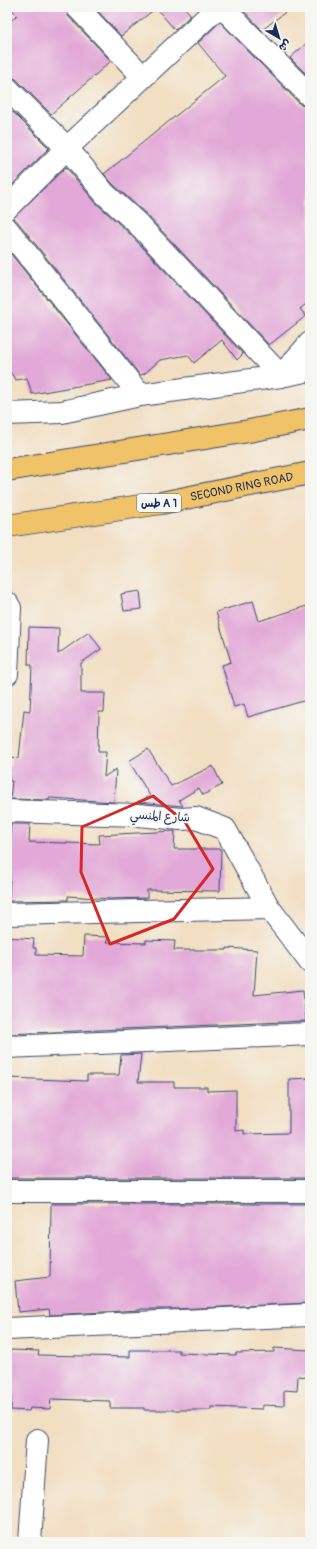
<svg xmlns="http://www.w3.org/2000/svg" width="317" height="1549" viewBox="0 0 317 1549" font-family="Pangolin,'Playpen Sans Arabic',sans-serif">
	<rect width="100%" height="100%" fill="#f6f6f2"/>
	<filter id="ink" filterUnits="userSpaceOnUse"><feTurbulence type="fractalNoise" baseFrequency=".025" numOctaves="2"/><feDisplacementMap in="SourceGraphic" scale="8" xChannelSelector="R" yChannelSelector="G"/><feConvolveMatrix kernelMatrix="1 2 1 2 8 2 1 2 1" color-interpolation-filters="sRGB"/></filter>
	<filter id="wash" filterUnits="userSpaceOnUse"><feTurbulence type="fractalNoise" baseFrequency=".012" numOctaves="4" result="noise"/><feDisplacementMap in="SourceGraphic" scale="16" xChannelSelector="R" yChannelSelector="G"/><feGaussianBlur stdDeviation="0.9" result="paint"/><feColorMatrix in="noise" values="0 0 0 0 0 0 0 0 0 0 0 0 0 0 0 0 0 1.4 0 .05"/><feComposite in="paint" operator="in"/></filter>
	<g filter="url(#wash)">
		<rect width="100%" height="100%" fill="#f2dec1"/>
		<g id="blocks">
			<g fill="#e2a8d7">
				<polygon points="10,7 65,7 68,16 111,61 51,114 16,79 7,76 7,24 17,15"/>
				<polygon points="94,7 184,7 191,15 175,30 156,8 121,36"/>
				<polygon points="240,7 292,7 262,30"/>
				<polygon points="220,22 301,105 310,108 310,301 300,309 306,316 269,345 146,214 114,185 104,174 225,76 198,43"/>
				<polygon points="310,40 310,78 290,58"/>
				<polygon points="13,112 49,148 7,190 7,117"/>
				<polygon points="66,167 95,202 128,232 243,354 237,360 222,340 194,363 188,355 160,360 144,374 140,375 17,221 13,218"/>
				<polygon points="7,249 112,380 32,394 27,378 16,380 7,368"/>
				<polygon points="140,591 142,609 124,611 121,594"/>
				<polygon points="253,601 259,621 310,605 310,699 248,717 244,704 234,707 222,665 231,662 216,612"/>
				<polygon points="29,627 59,628 58,654 89,632 101,649 81,663 81,693 105,693 104,712 99,712 98,752 106,752 104,777 116,769 114,802 49,798 49,800 10,799 12,781 9,781 11,757 19,758 24,710 30,711 32,665 28,665"/>
				<polygon points="148,749 171,786 213,766 222,785 203,795 199,788 179,800 183,806 137,802 150,796 129,761"/>
				<polygon points="11,824 30,824 29,842 100,844 99,835 175,831 174,849 221,849 220,891 147,890 147,898 110,899 68,896 68,900 9,901 11,850 9,850"/>
				<polygon points="84,936 108,937 107,942 146,943 146,940 175,941 174,950 227,950 227,948 257,950 254,995 303,990 306,1021 7,1034 7,937 34,939 33,948 36,948 36,955 83,956"/>
				<polygon points="141,1054 138,1082 174,1082 174,1087 207,1087 207,1091 236,1090 236,1131 244,1130 244,1134 289,1133 289,1079 310,1078 310,1178 7,1178 7,1078 87,1081 87,1075 119,1075 121,1055"/>
				<polygon points="51,1204 310,1204 310,1303 177,1309 141,1309 140,1310 50,1315 49,1309 18,1312 15,1281 50,1277"/>
				<polygon points="274,1348 310,1350 310,1377 298,1376 297,1391 284,1390 284,1406 262,1405 262,1409 211,1407 211,1410 144,1410 144,1408 110,1408 110,1401 51,1399 50,1409 30,1408 29,1411 11,1410 12,1386 7,1386 10,1350 39,1351 38,1355 130,1357 130,1350 179,1350 179,1353 236,1355 236,1353 274,1352"/>
			</g>
		</g>
	</g>
	<g filter="url(#ink)">
		<use href="#blocks" fill-opacity="0" stroke="#3b496d" stroke-width="1"/>
		<g fill="none" stroke-linecap="round" stroke-linejoin="round">
			<g stroke="#3b496d" stroke-width="24">
				<g id="minor">
					<polyline points="77,7 143,77"/>
					<polyline points="222,7 310,96"/>
					<polyline points="7,88 67,148 105,194 137,223 281,376 310,343"/>
					<polyline points="7,208 67,148 218,7"/>
					<polyline points="7,229 140,395"/>
					<polyline points="7,414 62,412 140,395 281,376 310,370"/>
					<polyline points="7,603 10,608 7,674"/>
					<polyline points="7,811 138,815 181,819 196,818 225,829 269,908 310,962"/>
					<polyline points="7,914 269,908"/>
					<polyline points="7,1047 310,1034"/>
					<polyline points="7,1191 310,1191"/>
					<polyline points="7,1329 310,1315"/>
					<polyline points="30,1542 37,1440"/>
				</g>
			</g>
			<g stroke="#3b496d" stroke-width="24">
				<g id="trunk">
					<polyline points="7,470 249,431 310,419"/>
					<path id="s1" d="M7,526l154,-23 149,-30"/>
				</g>
			</g>
			<use href="#minor" stroke="#fff" stroke-width="22"/>
			<use href="#trunk" stroke="#f1c369" stroke-width="22"/>
		</g>
	</g>
	<path fill="none" stroke="#d62828" stroke-width="3" stroke-linejoin="round" d="M153,796l32,26 28,47 -39,50 -64,25 -29,-72 1,-45z"/>
	<g text-anchor="middle" stroke-width="4" stroke-linejoin="round" paint-order="stroke">
		<rect fill="#f6f6f2" stroke="#5d6b8a" stroke-width="1" x="137" y="494" width="44" height="18" rx="3"/>
		<g font-size="11" font-weight="bold" fill="#1b2f5e">
			<text x="159" y="507">طس A 1</text>
		</g>
		<g font-size="12" fill="#1b2f5e" stroke="#f6f6f2">
			<text dy="4" stroke="none"><textPath href="#s1" startOffset="238">SECOND RING ROAD</textPath></text>
			<text transform="translate(160 816) rotate(3)" y="4">شارع المنسي</text>
		</g>
	</g>
	<rect width="317" height="1549" fill="none" stroke="#f6f6f2" stroke-width="24"/>
	<g transform="translate(279 38) rotate(142)" stroke="#f6f6f2" stroke-width="3" paint-order="stroke">
	<path d="M0-3L7 15L0 10L-7 15Z" fill="#1b2f5e"/>
	<text y="-6" font-size="11" font-weight="bold" text-anchor="middle" fill="#1b2f5e">ش</text>
	</g>
</svg>
